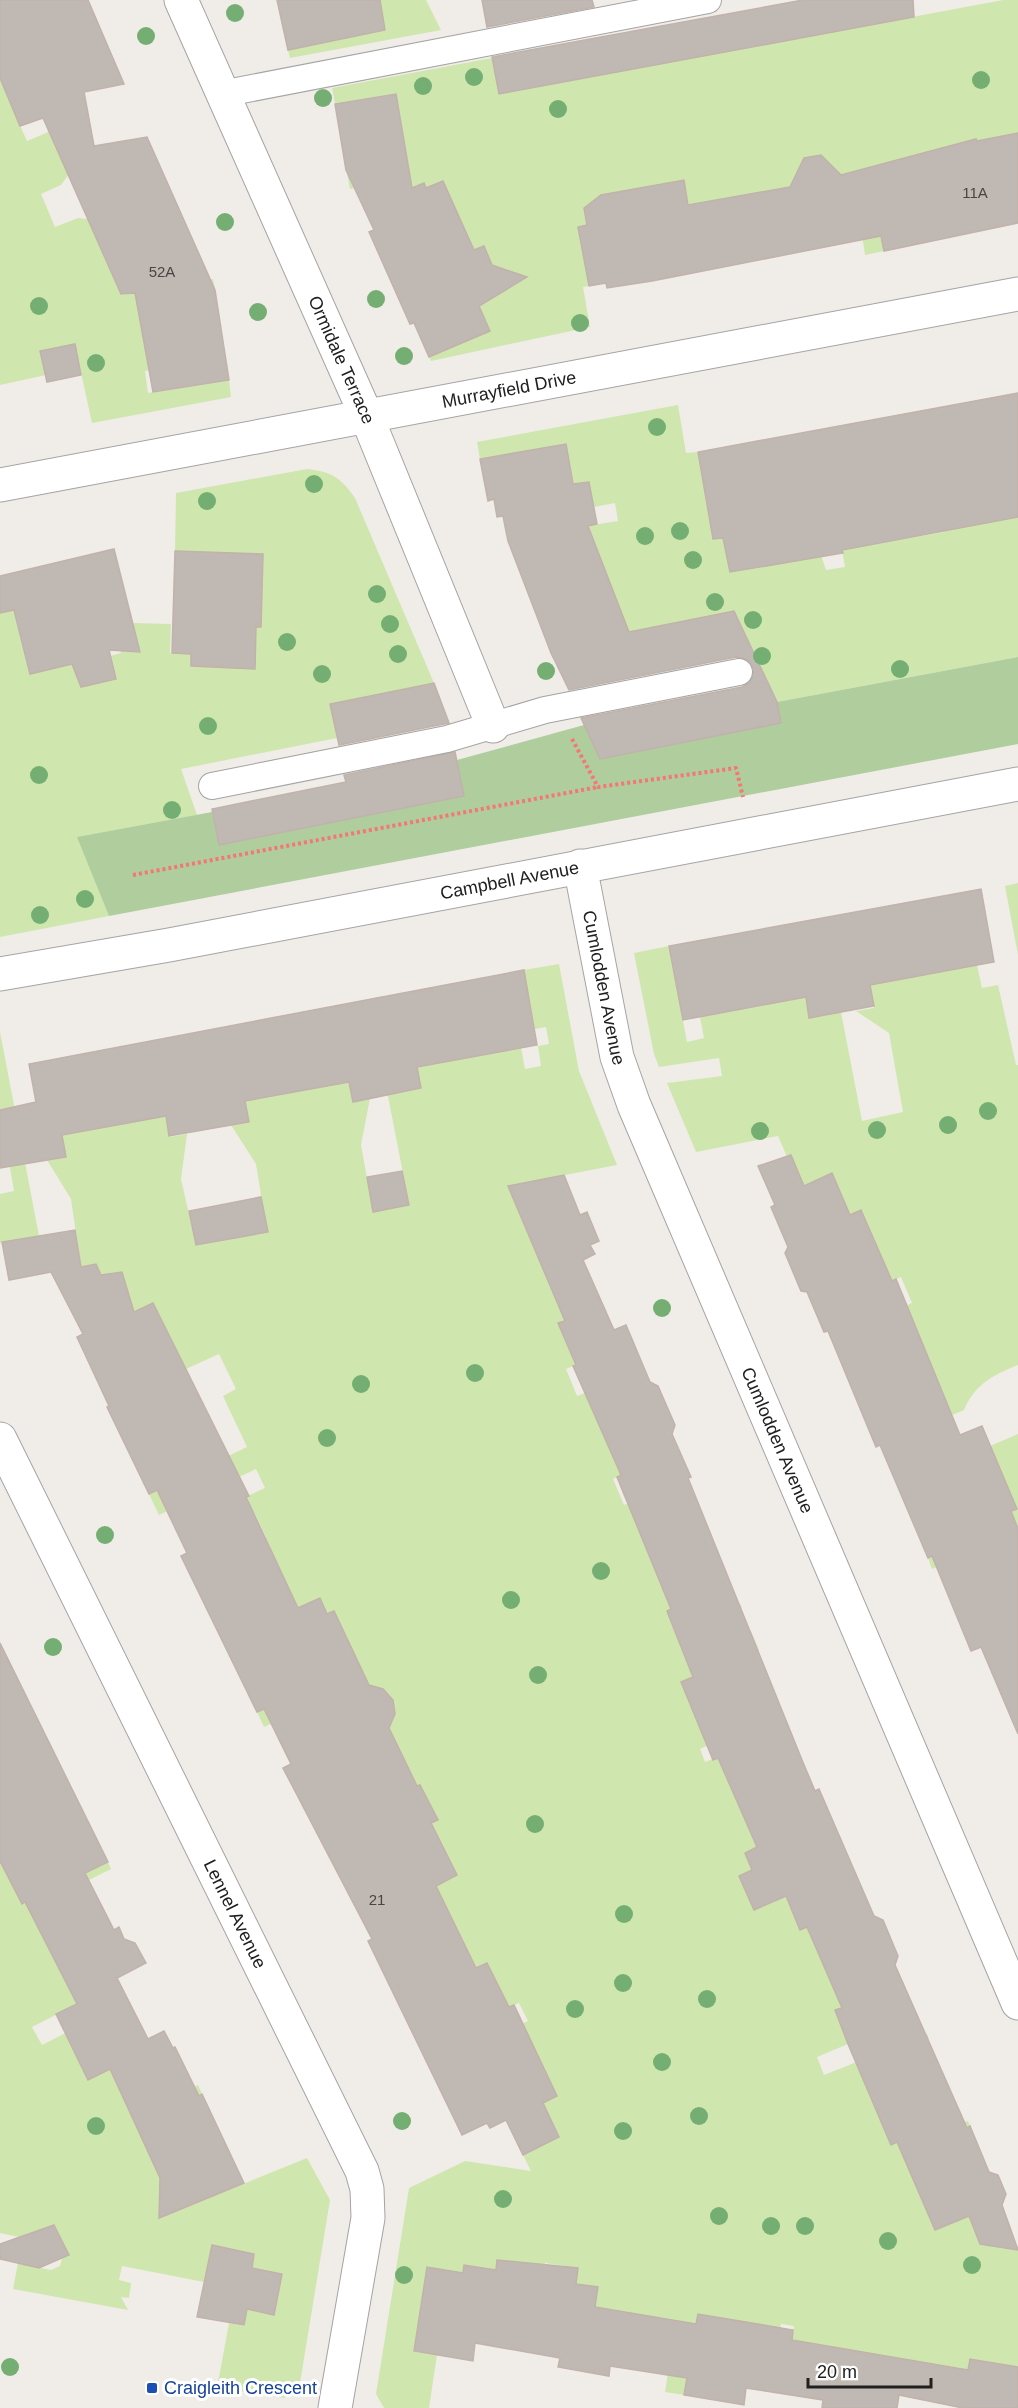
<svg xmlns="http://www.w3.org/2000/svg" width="1018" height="2408" viewBox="0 0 1018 2408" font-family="Arial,sans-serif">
	<rect width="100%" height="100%" fill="#f0ece7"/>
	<g fill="#cfe7af">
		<polygon points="344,0 426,0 441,30 290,58 288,50"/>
		<polygon points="1003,0 1018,0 1018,133 988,180 976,139 884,251 865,255 862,235 829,180 826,160 821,155 804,158 801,164 805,184 689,206 683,181 602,195 597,198 594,205 584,207 587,225 578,227 589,286 583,287 590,327 431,361 429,357 489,331 477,303 506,290 510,281 505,269 496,266 493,267 484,246 457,258 470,241 443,181 426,188 424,183 411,189 406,178 350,189 347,173 408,163 396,94 335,104 332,88 492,58 500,94"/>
		<path d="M0,56l35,44 -22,10 14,31 26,-11 16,44 -8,11 -20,9 14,33 23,-9 10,1 34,76 91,-16 2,10 -62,10c-7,24 -11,34 -6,59l14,-2 2,11 -18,4 3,22 81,-13 2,17 -139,26 -17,-78 -29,30 -46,10z"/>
		<polygon points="678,405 686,453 698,452 713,539 728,537 730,572 821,555 826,570 845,567 838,528 899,518 903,539 944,532 941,512 996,498 1000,520 1018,517 1018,657 777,702 734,611 614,635 621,612 603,565 581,527 618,521 615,503 594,507 589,482 573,484 566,444 480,459 477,442"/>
		<path d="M307,469c25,3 33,8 48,29l79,185 -103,21 6,34 -156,31 16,46 -119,22 31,79 -109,21v-324l15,-4 49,23 8,33 9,21 29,-30 11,-3 -17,-67 18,-4 11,41 38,1 -1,29 21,1v12l64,2 1,-41h5l2,-73 -88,-3 1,-58z"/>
		<polygon points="1018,883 1018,955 1005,886"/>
		<path d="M669,946l18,96 17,-4 -4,-21 106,-20 4,21 31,-6 21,109 41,-9 -14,-79 -33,-22 18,-3 -4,-23 107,-20 5,23 16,-3 18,80h2v300c-25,10 -43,19 -54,45l-26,11 -60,-103 34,-15 -11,-26 -25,11 -3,-51 -12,-27 -16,7 -13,-44 -14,6 2,7 -45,19 12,-48 -9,-21 -82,16 -29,-69 55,-7 -3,-18 -60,9 -5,-13 -20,-101z"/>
		<path d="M559,964l20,107 38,94 -109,21 47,111 42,10 -39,17 8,17 40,11 -40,17 11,27 8,-3 36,82 -8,4 11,26 41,-17 6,121 -4,2 9,20 64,-27 2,4 -53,23 9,21 53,-21 8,19 -78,32 30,62 -11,5 5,13 38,-15 -14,35 28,65 -12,6 4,11 22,-2 -32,14 15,34 31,-14 15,34 7,-3 35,81 -7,2 13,34 -31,13 7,18 103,-41 2,5 -70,30 32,76 70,-30 3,7 4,-1 2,5 -67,29 32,75 34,-14 11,28 38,6v117l-48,-8 -8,47 -7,-1 6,-37 -40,-6 -6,37 -8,-2 6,-36 -121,-21 2,-14 -13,-2 -3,14 -21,-14 -59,-10 -14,81 -19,-3 11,-72 -18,-3 -6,37 -1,-37 -56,-10 3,-20 -22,-3 2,-16 -33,-5 -12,71 -17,-72 -18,-2 -4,24 -29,-19 -2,8 -36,-5 -13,82 23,5 -8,53h-45l-8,-14 33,-206 56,-27 66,10 -8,-16 36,-18 -16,-34 14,-8 -28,-58 -93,45 -6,-14 98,-47 -9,-18 -10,4 -33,-39 -27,-55 -18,8 -48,-9 74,-37 -26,-52 7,-4 -18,-34 -46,22 21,-66 -7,-15c14,-18 4,-39 -19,-39l-4,-8 -101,48 -7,-15 25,-12 45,-86 -7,-16 -22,10 -22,-47 -30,-14 20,-10 -11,-23 -20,9 -9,-17 39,-18 -9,-19 -97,46 -10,-21 98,-47 -24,-51 13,-7 -17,-35 -33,15 -33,-66 -19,8 -10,-21 3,-2 -5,-16 -11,1 -9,5 -6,-14 -15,3 -10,-68 -24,-39 19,-3 -4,-22 104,-19 4,21 17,-3 -6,45 15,66 71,-13 -11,-68 -25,-39 17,-3 -3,-21 104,-19 4,20 17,-4 -9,47 12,66 36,-7 -40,-205 15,-3 18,96 15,-25 104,-19 4,21 16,-3 -3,-20 11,-2 -3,-17 -11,2 -11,-59z"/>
		<polygon points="0,1032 39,1236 0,1243 0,1194 14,1191 0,1110"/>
		<polygon points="1018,1434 1018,1537 1017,1535 932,1569 928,1558 1015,1522 1011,1511 1016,1509 990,1446"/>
		<polygon points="0,1845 27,1866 8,1876 22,1904 108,1862 111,1869 89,1880 95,1892 36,1922 97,1994 32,2027 42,2045 107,2012 69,2040 88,2080 113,2067 137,2115 198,2085 202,2094 136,2124 164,2187 160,2189 159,2218 307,2158 330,2200 300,2383 284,2398 217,2388 229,2323 244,2326 247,2309 274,2315 282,2274 252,2268 254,2254 228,2248 225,2262 209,2259 204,2282 122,2266 119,2280 131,2283 129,2298 121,2297 128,2310 13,2289 18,2263 51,2270 60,2266 65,2247 54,2225 19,2237 0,2233"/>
	</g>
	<polygon fill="#afcd9d" points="1018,657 1018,744 109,916 77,837 212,812 219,845 464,796 457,760 584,725 600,759 781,723 777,702"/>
	<g fill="#c0b8b3" stroke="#c1b2aa" stroke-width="1.5">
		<polygon points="0,0 88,0 124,84 84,92 94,146 147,137 215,290 229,380 153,392 135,293 121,294 43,118 20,126 0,78"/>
		<polygon points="277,0 380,0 385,30 288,50"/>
		<polygon points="482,0 592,0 594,7 487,27"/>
		<polygon points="803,0 913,0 914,17 499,94 492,57"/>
		<polygon points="396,94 412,188 424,183 426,188 443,181 474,250 484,246 492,265 527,277 479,306 490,331 429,357 414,323 410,324 369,232 374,230 346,170 335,104"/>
		<polygon points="1018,133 1018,223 884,251 881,236 652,281 607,288 606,283 589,286 578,227 587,225 584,208 601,195 684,180 688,205 790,187 804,158 821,155 841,175 976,139 977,141"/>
		<polygon points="75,344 81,375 47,382 40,351"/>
		<polygon points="1018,393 1018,517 842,550 843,553 730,572 723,538 713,539 698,452"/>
		<polygon points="566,444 573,484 589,482 597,524 588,526 629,632 734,611 777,702 781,723 600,759 581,718 742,687 749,683 753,676 754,670 750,662 743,658 736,657 569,690 551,653 508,541 503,516 497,517 494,499 488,501 480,459"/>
		<polygon points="114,549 140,652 109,650 116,679 81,687 72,664 30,674 14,610 0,613 0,576"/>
		<polygon points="175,551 263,554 261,627 256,627 255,669 191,666 191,654 172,653"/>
		<polygon points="434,683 449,723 339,745 330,704"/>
		<polygon points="455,752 464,796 219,845 212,809 346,782 344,775"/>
		<polygon points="981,889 994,962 870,985 874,1006 809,1018 806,997 683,1020 669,946"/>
		<polygon points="524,970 537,1045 417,1067 421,1088 353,1102 349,1082 245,1101 249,1122 169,1136 166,1116 62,1135 66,1157 0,1168 0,1110 36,1102 29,1064"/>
		<polygon points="791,1155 804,1186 832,1173 850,1215 861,1210 892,1281 896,1279 960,1435 982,1426 1017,1509 1011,1511 1018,1529 1018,1734 981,1647 971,1651 932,1556 928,1558 880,1445 876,1447 828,1331 824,1332 807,1292 801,1291 785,1253 788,1247 771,1207 775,1205 758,1166"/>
		<polygon points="402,1171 409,1205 373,1212 367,1177"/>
		<polygon points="564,1175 580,1215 587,1212 599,1241 590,1245 595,1254 583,1260 614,1330 626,1325 650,1382 658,1386 675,1425 672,1434 691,1477 688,1478 802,1760 815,1791 819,1789 874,1916 883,1920 898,1956 895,1965 967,2128 970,2126 989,2172 998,2175 1006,2194 1002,2205 1018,2250 980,2244 969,2216 935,2230 897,2142 891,2145 848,2044 835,2010 842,2008 807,1927 800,1930 786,1896 754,1910 739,1876 752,1870 745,1853 757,1847 718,1758 713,1760 681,1682 693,1677 667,1611 671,1609 617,1477 621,1475 573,1366 576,1365 558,1323 565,1321 508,1186"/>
		<polygon points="261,1197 268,1232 196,1245 189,1211"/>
		<polygon points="75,1230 81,1267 96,1264 101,1275 122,1272 134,1312 153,1303 249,1496 246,1497 298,1608 320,1598 327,1614 334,1611 369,1685 383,1689 393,1700 395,1714 389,1728 417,1786 420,1785 438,1820 431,1823 457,1875 436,1886 476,1968 487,1963 509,2007 514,2005 557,2096 543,2103 559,2137 523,2155 506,2120 490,2128 487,2123 462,2135 368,1941 372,1939 283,1768 291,1764 264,1709 257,1712 181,1556 187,1553 157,1490 149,1494 107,1407 109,1406 77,1337 83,1334 51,1272 9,1280 2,1242"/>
		<polygon points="0,1643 108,1862 85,1873 114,1930 119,1927 124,1939 135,1943 146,1963 117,1978 148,2039 164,2031 173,2048 175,2047 199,2096 202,2094 244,2183 159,2218 160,2178 110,2069 88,2080 56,2014 77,2004 25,1902 22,1904 0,1861"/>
		<polygon points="54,2225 69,2255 39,2268 0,2259 0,2244"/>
		<polygon points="212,2245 254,2254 252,2268 282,2274 274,2315 247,2309 244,2325 197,2317"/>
		<polygon points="497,2260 578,2268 576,2284 598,2287 595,2307 696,2324 698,2314 793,2330 792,2340 968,2370 970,2359 1018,2367 1018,2408 963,2408 899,2395 897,2408 822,2408 823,2400 746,2388 744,2405 684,2395 687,2378 610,2366 609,2376 558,2367 560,2358 475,2343 473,2361 414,2351 427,2267 463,2273 464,2265 496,2270"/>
	</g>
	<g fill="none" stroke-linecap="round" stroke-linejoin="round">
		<g stroke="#a4a4a4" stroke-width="28">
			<g id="lane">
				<polyline points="221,94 708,0"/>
				<polyline points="212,786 447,739 545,710 739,672"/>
			</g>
		</g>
		<g stroke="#a4a4a4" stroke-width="35">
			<g id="street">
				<path id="s1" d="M181,0l185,415 127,311"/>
				<path id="s2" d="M0,485l1018,-191"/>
				<path id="s3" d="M580,866l37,191 17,48 384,898"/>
				<path id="s4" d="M0,974l169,-29 849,-161"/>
				<path id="s5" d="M0,1439l362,732 5,18 1,29 -33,190"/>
			</g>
		</g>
		<g stroke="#f47774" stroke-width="4" stroke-dasharray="3 3" stroke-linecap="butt">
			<polyline points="572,739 598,787 736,768 743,797"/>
			<polyline points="133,875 598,787"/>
		</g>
		<use href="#lane" stroke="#fff" stroke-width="26"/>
		<use href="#street" stroke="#fff" stroke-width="33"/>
	</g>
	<g fill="#75ae72">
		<circle cx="235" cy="13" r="9"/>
		<circle cx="146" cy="36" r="9"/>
		<circle cx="474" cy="77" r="9"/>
		<circle cx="981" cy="80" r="9"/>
		<circle cx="423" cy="86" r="9"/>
		<circle cx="323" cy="98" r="9"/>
		<circle cx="558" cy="109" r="9"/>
		<circle cx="225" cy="222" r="9"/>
		<circle cx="376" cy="299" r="9"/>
		<circle cx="39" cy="306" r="9"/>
		<circle cx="258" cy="312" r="9"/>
		<circle cx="580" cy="323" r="9"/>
		<circle cx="404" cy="356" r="9"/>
		<circle cx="96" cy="363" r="9"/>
		<circle cx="657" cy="427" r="9"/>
		<circle cx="314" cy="484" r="9"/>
		<circle cx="207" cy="501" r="9"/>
		<circle cx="680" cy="531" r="9"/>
		<circle cx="645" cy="536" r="9"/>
		<circle cx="693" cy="560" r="9"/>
		<circle cx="377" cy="594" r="9"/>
		<circle cx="715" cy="602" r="9"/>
		<circle cx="753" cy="620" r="9"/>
		<circle cx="390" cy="624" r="9"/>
		<circle cx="287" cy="642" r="9"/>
		<circle cx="398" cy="654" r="9"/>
		<circle cx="762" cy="656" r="9"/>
		<circle cx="900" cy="669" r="9"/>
		<circle cx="546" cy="671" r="9"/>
		<circle cx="322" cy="674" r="9"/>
		<circle cx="208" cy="726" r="9"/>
		<circle cx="39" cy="775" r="9"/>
		<circle cx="172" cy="810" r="9"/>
		<circle cx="85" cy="899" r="9"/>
		<circle cx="40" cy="915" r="9"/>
		<circle cx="988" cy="1111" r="9"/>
		<circle cx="948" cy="1125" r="9"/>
		<circle cx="877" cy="1130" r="9"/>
		<circle cx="760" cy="1131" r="9"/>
		<circle cx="662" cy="1308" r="9"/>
		<circle cx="475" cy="1373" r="9"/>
		<circle cx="361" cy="1384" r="9"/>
		<circle cx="327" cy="1438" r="9"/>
		<circle cx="105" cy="1535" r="9"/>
		<circle cx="601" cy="1571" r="9"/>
		<circle cx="511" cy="1600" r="9"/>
		<circle cx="53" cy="1647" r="9"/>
		<circle cx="538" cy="1675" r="9"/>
		<circle cx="535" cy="1824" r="9"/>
		<circle cx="624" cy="1914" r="9"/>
		<circle cx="623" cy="1983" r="9"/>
		<circle cx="707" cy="1999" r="9"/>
		<circle cx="575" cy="2009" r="9"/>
		<circle cx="662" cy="2062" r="9"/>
		<circle cx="699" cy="2116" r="9"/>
		<circle cx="402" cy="2121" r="9"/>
		<circle cx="96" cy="2126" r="9"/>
		<circle cx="623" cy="2131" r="9"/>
		<circle cx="503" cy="2199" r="9"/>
		<circle cx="719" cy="2216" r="9"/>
		<circle cx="771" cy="2226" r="9"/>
		<circle cx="805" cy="2226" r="9"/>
		<circle cx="888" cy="2241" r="9"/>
		<circle cx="972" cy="2265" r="9"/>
		<circle cx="404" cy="2275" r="9"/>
		<circle cx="10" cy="2367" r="9"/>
	</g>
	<rect fill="#1a4fb4" stroke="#fff" stroke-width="2" x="146" y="2382" width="12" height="12" rx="3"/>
	<g text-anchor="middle" stroke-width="6" stroke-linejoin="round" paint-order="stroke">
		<g font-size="15" fill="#484645">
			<text x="975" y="198">11A</text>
			<text x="162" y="277">52A</text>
			<text x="377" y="1905">21</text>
		</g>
		<g font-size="18" fill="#202020" stroke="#fff">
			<text dy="6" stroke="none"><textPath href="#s1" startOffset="394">Ormidale Terrace</textPath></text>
			<text dy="6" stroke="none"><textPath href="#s2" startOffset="518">Murrayfield Drive</textPath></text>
			<text dy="6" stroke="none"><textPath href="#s4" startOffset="518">Campbell Avenue</textPath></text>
			<text dy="6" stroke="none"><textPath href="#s3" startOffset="124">Cumlodden Avenue</textPath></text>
			<text dy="6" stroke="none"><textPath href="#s3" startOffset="610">Cumlodden Avenue</textPath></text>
			<text dy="6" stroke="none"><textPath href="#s5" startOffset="530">Lennel Avenue</textPath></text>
		</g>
		<g font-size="18" fill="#164399" stroke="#fff" text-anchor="start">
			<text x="164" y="2394">Craigleith Crescent</text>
		</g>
	</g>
	<path d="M808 2378v9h123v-9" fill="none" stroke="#202020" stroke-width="3"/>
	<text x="817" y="2378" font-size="18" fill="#202020" stroke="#ffffff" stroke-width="4.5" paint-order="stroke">20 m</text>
</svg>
